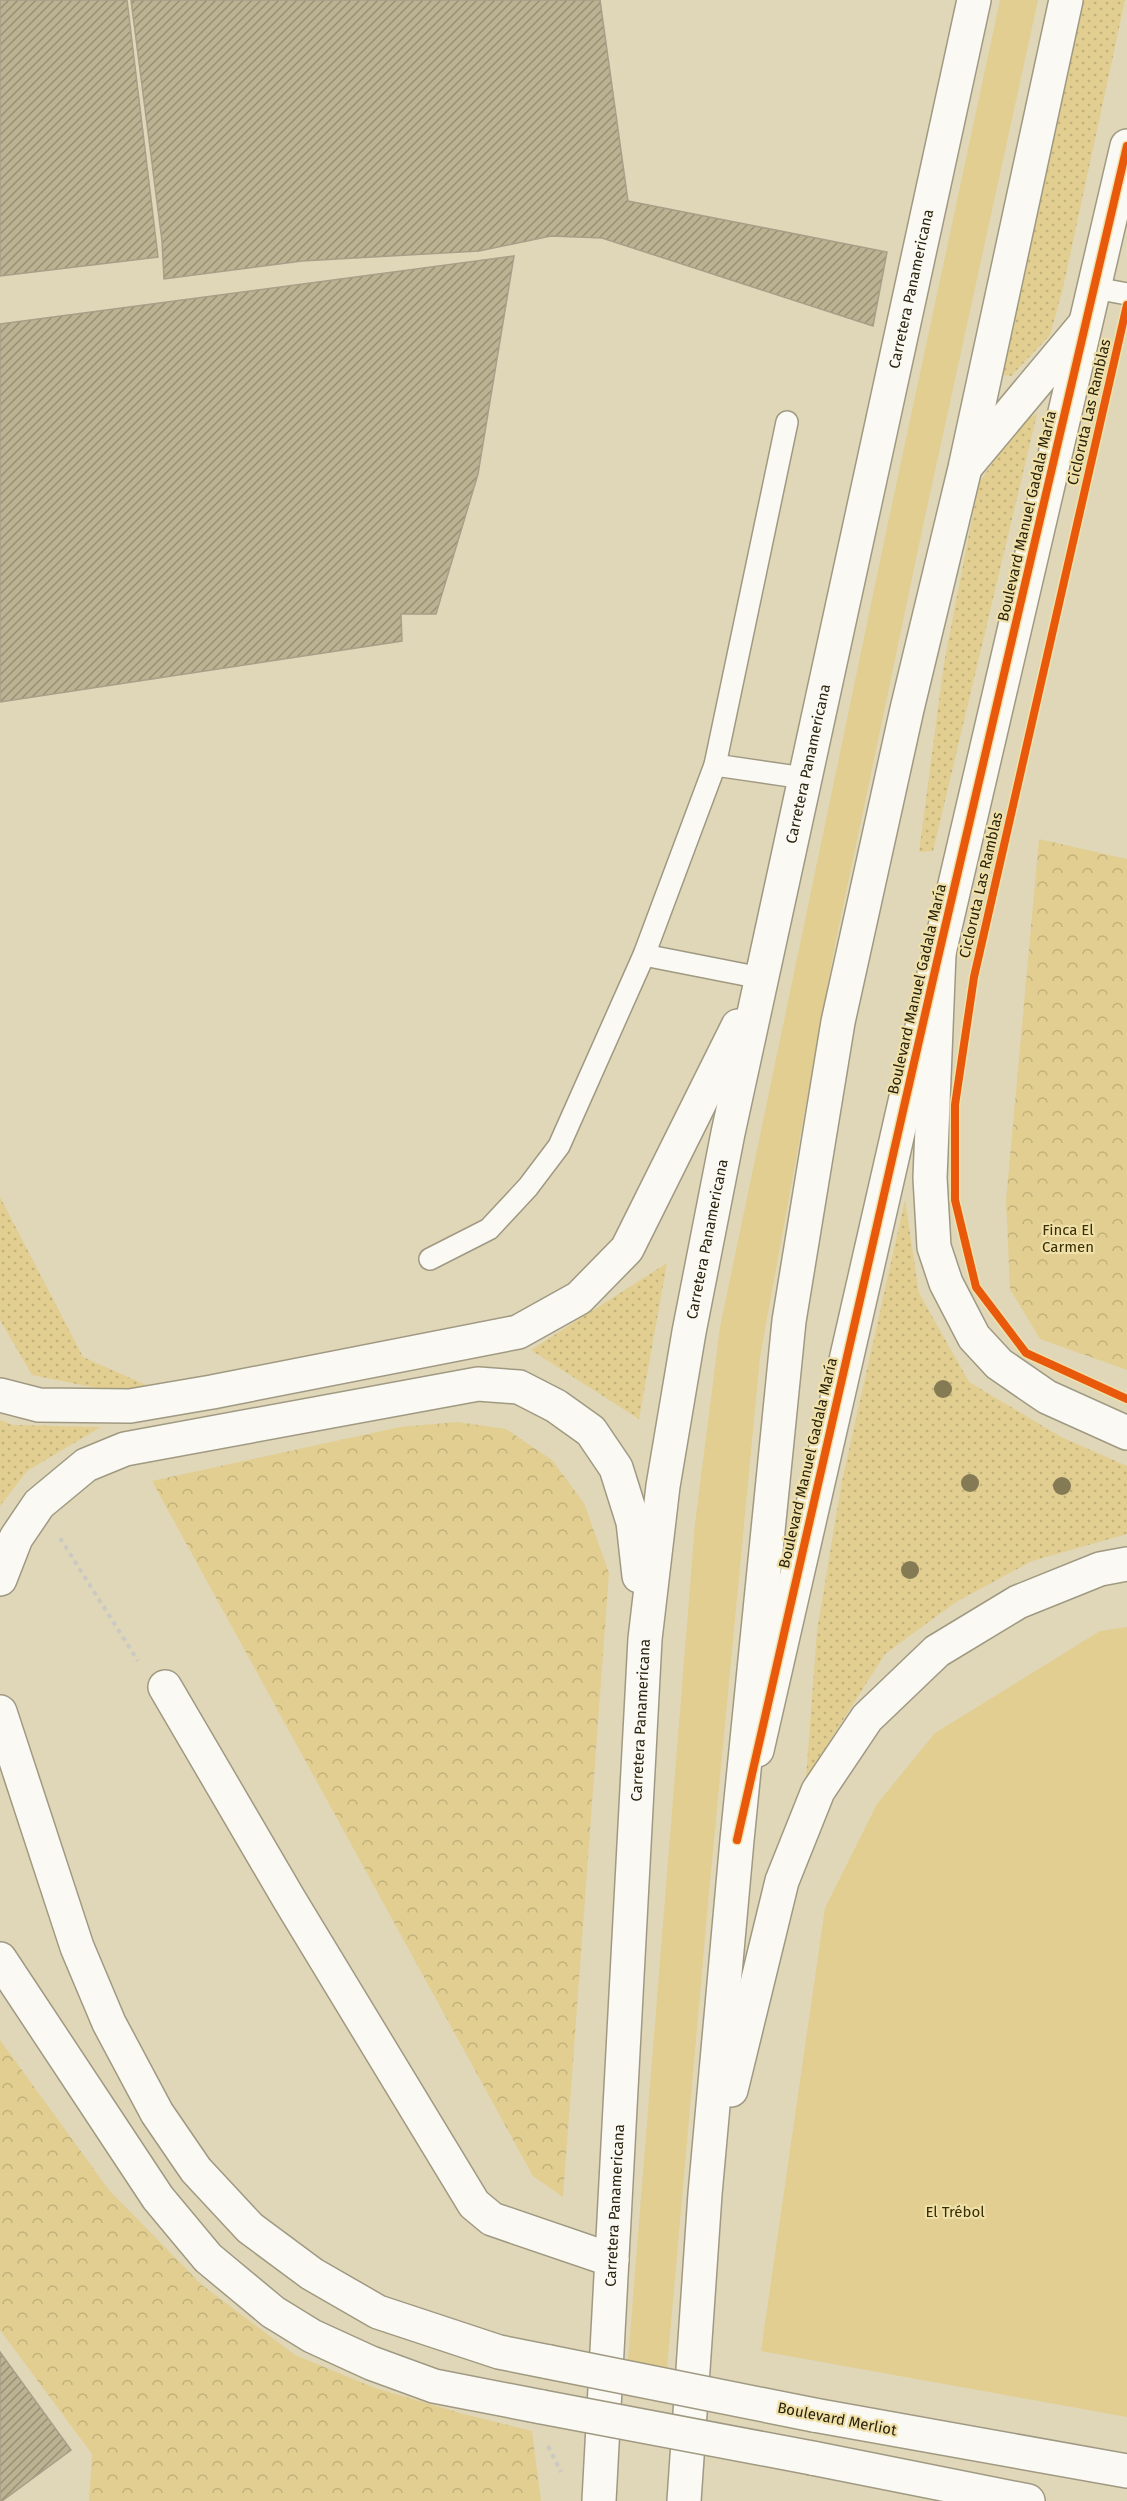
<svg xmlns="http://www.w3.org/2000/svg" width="1127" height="2501" viewBox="0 0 1127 2501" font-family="'Fira Sans',sans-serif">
	<defs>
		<pattern id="grass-dots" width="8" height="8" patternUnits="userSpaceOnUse" patternTransform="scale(1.5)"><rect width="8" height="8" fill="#e1ce90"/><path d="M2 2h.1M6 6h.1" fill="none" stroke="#c1b17b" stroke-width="1.8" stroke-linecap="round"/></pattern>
		<pattern id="forest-crowns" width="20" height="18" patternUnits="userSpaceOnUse" patternTransform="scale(1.5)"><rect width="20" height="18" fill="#e1ce90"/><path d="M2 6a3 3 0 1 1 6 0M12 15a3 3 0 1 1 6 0" fill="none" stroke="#c1b17b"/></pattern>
		<pattern id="building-hatch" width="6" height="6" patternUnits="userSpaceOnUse" patternTransform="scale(1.5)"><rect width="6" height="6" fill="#bbb291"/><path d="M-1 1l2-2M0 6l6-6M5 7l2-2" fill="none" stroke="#989075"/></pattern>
	</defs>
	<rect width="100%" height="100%" fill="#e0d7b9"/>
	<g fill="url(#grass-dots)">
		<polygon points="1083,0 1125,0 1063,288 1050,335 1011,376 1003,375 1070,51"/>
		<polygon points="1037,414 933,851 919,852 944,663 979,483 1020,422"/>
		<polygon points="0,1197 83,1357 157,1390 112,1391 32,1375 0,1320"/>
		<polygon points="905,1200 919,1293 969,1382 1061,1437 1127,1466 1127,1534 1032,1561 956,1602 885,1654 806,1778 817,1631 842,1481"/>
		<polygon points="667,1263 639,1419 531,1350"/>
		<polygon points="0,1420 13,1425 101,1427 27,1471 0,1506"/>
	</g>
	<g fill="url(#forest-crowns)">
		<polygon points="1039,839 1127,859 1127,1370 1040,1339 1010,1289 1006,1201"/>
		<polygon points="458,1422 506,1429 552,1460 584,1503 609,1573 563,2197 533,2176 152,1481 400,1427"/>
		<polygon points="0,2040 109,2190 202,2285 295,2355 375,2388 460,2413 532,2431 541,2501 89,2501 92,2454 0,2330"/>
	</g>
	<g fill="#e1ce90">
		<polygon points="1000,0 1038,0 923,526 835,945 760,1357 709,1892 667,2368 628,2360 695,1524 720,1327 888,523"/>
		<polygon points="1127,1627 1127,2417 761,2351 825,1908 877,1804 935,1733 1100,1631"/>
	</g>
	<g fill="url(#building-hatch)" stroke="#a79f88" stroke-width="1.5">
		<polygon points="0,0 127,0 158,257 0,276"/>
		<polygon points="131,0 600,0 628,201 887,252 873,326 602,238 551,236 479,251 302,261 164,279 162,241"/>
		<polygon points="514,256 478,474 436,614 401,614 402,641 0,702 0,324"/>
		<polygon points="0,2352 71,2450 2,2501 0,2501"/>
	</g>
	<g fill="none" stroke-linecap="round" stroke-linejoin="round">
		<g stroke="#a09982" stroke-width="24">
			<g id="service">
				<polyline points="1095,288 1127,294"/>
				<polyline points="715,765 804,778"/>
				<polyline points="644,955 761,978"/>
				<polyline points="430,1259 489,1229 528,1187 559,1146 644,955 715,765 787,422"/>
			</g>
		</g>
		<g stroke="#a09982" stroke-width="36">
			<polyline id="minor" points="165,1687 289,1899 474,2204 492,2219 612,2260"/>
		</g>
		<g stroke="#a09982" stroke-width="36">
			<polyline id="tertiary" points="757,1750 939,953 1127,146"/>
		</g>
		<g stroke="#a09982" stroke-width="36">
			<g id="primary">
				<polyline points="968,464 1085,324"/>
				<polyline points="939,953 930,1178 934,1247 946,1283 974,1337 999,1364 1047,1397 1127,1433"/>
				<polyline points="0,1395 39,1405 130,1406 212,1392 518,1332 579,1298 627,1249 738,1026"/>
				<polyline points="0,1579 16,1538 39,1504 86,1465 125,1449 478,1384 519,1387 556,1406 591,1431 616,1468 633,1522 639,1576"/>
				<polyline points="0,1712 77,1947 109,2023 157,2113 196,2170 250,2228 312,2274 378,2312 499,2352 549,2362"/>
				<polyline points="0,1959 158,2198 208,2258 273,2312 312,2336 371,2363 434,2386 542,2407"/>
				<polyline points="731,2090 782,1881 818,1791 867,1718 937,1651 1018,1602 1100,1569 1127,1564"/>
				<polyline points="814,2415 1127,2471"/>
				<polyline points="812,2458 1028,2501"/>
				<path id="s1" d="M599,2501l46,-862 18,-153 26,-154 39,-199 246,-1133"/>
				<polyline points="684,2501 705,2194 737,1840 789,1321 838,1022 907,709 965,468 1066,0"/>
			</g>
		</g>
		<g stroke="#cbc9c0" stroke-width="4" stroke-dasharray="4.5 4.5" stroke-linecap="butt">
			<polyline points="60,1538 138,1661"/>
			<polyline points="548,2446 561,2472"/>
		</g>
		<use href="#service" stroke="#faf9f4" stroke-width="21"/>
		<use href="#minor" stroke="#faf9f4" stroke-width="33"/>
		<use href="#tertiary" stroke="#faf9f4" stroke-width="33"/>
		<use href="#primary" stroke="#faf9f4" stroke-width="33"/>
		<g stroke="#a09982" stroke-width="36" stroke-linecap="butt">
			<g id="primary-bridge">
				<polyline points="549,2362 814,2415"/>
				<polyline points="542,2407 812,2458"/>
			</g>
		</g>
		<use href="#primary-bridge" stroke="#faf9f4" stroke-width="33"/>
		<g stroke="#f0e0a9" stroke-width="11">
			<g id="cycleway">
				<polyline points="1127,305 974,977 955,1105 955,1200 976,1287 1026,1353 1127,1399"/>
				<polyline points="737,1840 939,953 1127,146"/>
			</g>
		</g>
		<use href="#cycleway" stroke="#e8590c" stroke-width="8"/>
	</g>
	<g fill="#847a54">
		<circle cx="943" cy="1389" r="9"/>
		<circle cx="970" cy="1483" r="9"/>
		<circle cx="1062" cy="1486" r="9"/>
		<circle cx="910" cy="1570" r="9"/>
	</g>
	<g text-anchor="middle" stroke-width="4.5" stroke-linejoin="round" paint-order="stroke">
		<g font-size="15" fill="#28220c" stroke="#f0e0a9">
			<text dy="5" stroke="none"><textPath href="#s1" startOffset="2240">Carretera Panamericana</textPath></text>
			<text transform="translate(1089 412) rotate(-77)" y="5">Cicloruta Las Ramblas</text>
			<text transform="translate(1027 516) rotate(-77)" y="5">Boulevard Manuel Gadala María</text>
			<text dy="5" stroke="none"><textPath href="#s1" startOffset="1754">Carretera Panamericana</textPath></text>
			<text transform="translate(981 885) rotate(-77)" y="5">Cicloruta Las Ramblas</text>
			<text transform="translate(917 989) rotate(-77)" y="5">Boulevard Manuel Gadala María</text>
			<text dy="5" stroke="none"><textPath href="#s1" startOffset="1268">Carretera Panamericana</textPath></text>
			<text transform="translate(808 1463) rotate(-77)" y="5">Boulevard Manuel Gadala María</text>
			<text dy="5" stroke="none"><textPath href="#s1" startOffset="782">Carretera Panamericana</textPath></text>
			<text dy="5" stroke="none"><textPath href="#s1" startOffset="296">Carretera Panamericana</textPath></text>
			<text transform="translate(837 2419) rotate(11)" y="5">Boulevard Merliot</text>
		</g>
		<g font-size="15" fill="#392e02" stroke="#f0e0a9">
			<text x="1068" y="1235">Finca El<tspan x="1068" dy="17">Carmen</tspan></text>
			<text x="955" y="2217">El Trébol</text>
		</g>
	</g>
</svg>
